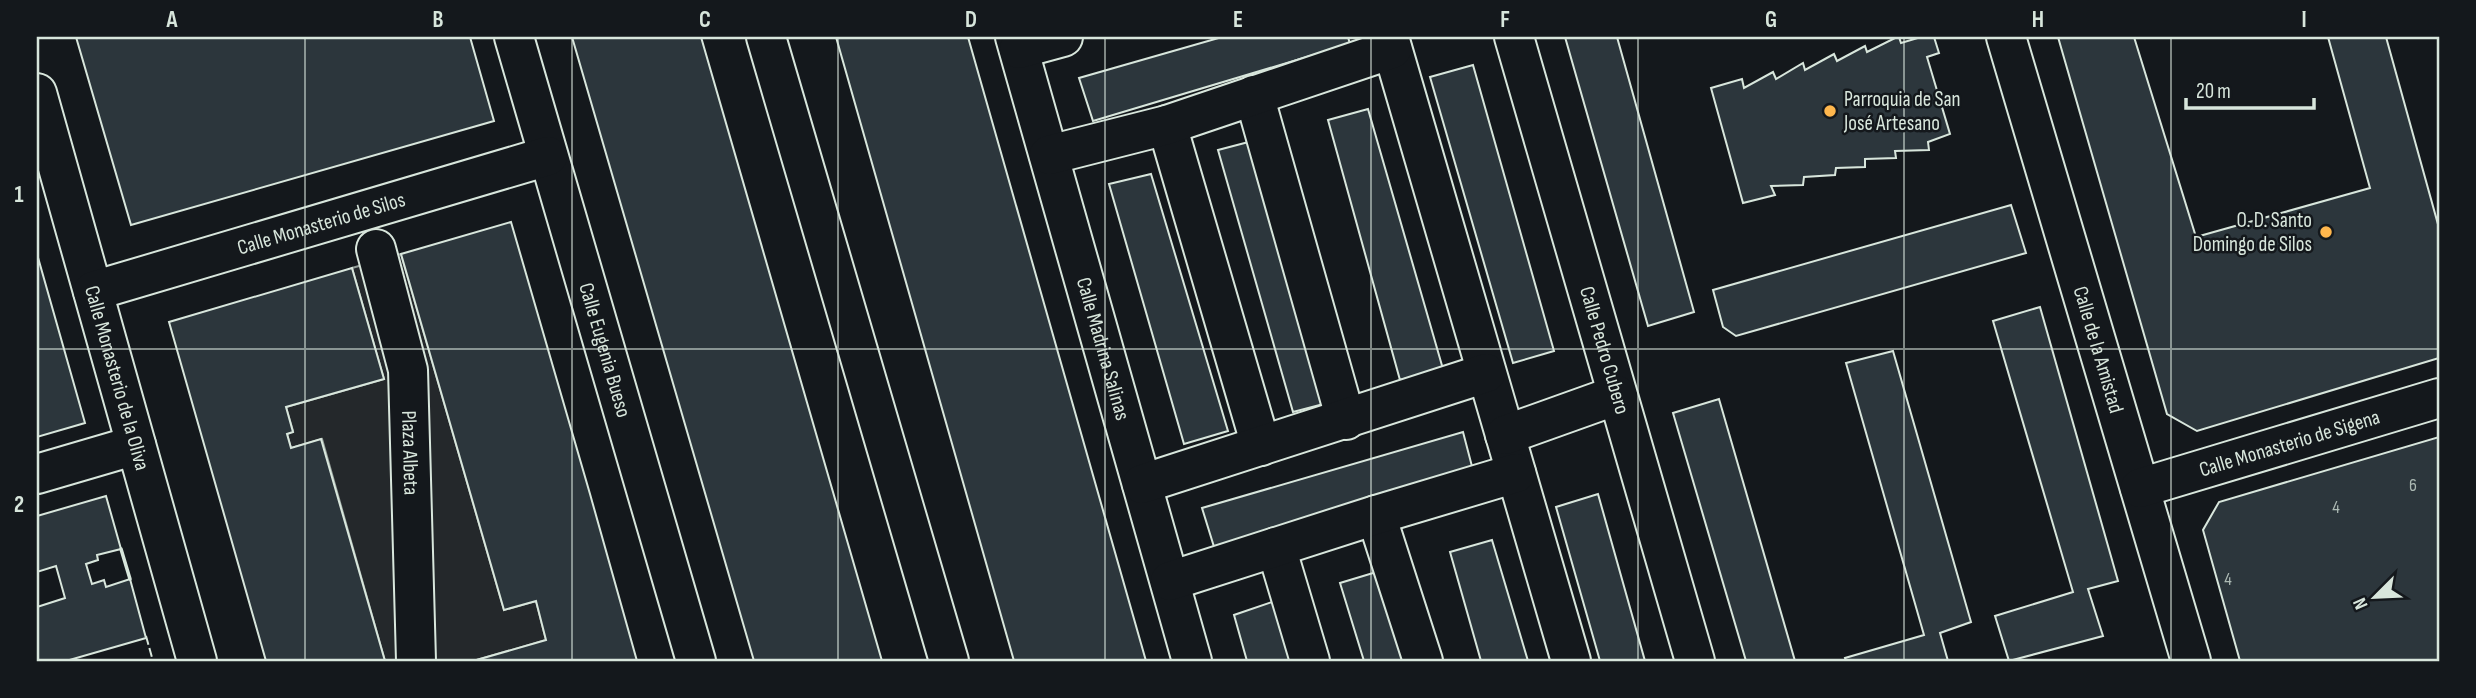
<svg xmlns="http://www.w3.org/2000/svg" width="2476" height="698" viewBox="0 0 2476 698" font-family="'Sofia Sans Condensed',sans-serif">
	<rect width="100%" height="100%" fill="#14181c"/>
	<polygon fill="#24282b" stroke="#939e99" stroke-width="2" points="401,254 504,610 536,601 546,640 473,661 385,661 322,439 291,448 287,434 293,431 286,407 384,379 352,268"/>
	<g fill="#2c363c" stroke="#d8e6dc" stroke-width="2">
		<polygon points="76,37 470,37 494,121 131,225"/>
		<polygon points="572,37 701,37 882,661 754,661"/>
		<polygon points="836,37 968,37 1146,661 1014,661"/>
		<polygon points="1222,37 1348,37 1350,44 1093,121 1079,78"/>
		<polygon points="1565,37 1617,37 1694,312 1648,326"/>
		<polygon points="1897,37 1899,37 1901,43 1921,37 1934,37 1939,53 1927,57 1950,134 1928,142 1929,150 1895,151 1896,158 1865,159 1865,167 1836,168 1835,175 1804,177 1803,185 1771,186 1775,195 1743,203 1711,88 1742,79 1744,88 1773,72 1776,79 1803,63 1805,70 1834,54 1837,61 1865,46 1867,52"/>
		<polygon points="2058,37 2134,37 2196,237 2370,188 2328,37 2386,37 2439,228 2439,358 2197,431 2167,414"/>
		<polygon points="1473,65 1554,351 1513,363 1430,77"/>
		<polygon points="1368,109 1443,369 1400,380 1328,120"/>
		<polygon points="1260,139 1335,401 1293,412 1218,150"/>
		<polygon points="1151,174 1228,431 1184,444 1109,184"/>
		<polygon points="2011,205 2026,253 1736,336 1723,327 1713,290"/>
		<polygon points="511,222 590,494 637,661 473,661 546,640 536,601 504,610 401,254"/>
		<polygon points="37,254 85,423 37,437"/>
		<polygon points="352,268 384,379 286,407 293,432 287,434 291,448 321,439 385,661 266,661 169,322"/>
		<polygon points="2040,307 2118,581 2088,589 2103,636 2009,661 1995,616 2073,592 1993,321"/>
		<polygon points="1893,351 1971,622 1940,633 1948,661 1846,661 1845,658 1924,635 1846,363"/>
		<polygon points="1719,399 1795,661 1746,661 1673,413"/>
		<polygon points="1463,432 1474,474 1215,550 1202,508"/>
		<polygon points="2439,437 2439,661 2240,661 2203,530 2219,502"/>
		<polygon points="1598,494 1645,661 1600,661 1556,507"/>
		<polygon points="106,496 121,549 97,555 98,560 86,564 92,584 104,580 106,587 130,579 146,638 66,661 37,661 37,607 65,598 56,566 37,572 37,516"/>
		<polygon points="1492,540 1528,661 1481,661 1450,552"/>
		<polygon points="1383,570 1410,661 1364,661 1340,583"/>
		<polygon points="1275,601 1292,661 1247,661 1234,615"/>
	</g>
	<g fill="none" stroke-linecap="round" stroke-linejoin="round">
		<g stroke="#d8e6dc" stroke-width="42">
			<g id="street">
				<path id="s1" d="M514,37l182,624"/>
				<polyline points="766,37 949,661"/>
				<path id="s2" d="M1015,37l177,624"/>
				<polyline points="1389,37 1571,661"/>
				<path id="s3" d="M1514,37l181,624"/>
				<path id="s4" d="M2006,37l185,624"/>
				<polyline points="1019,49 1063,37"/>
				<path id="s5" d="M37,93l160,568"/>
				<polyline points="1254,95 1346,420"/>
				<polyline points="1167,125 1261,446"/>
				<polyline points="1049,155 1167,125 1392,49"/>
				<path id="s6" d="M376,249l32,121 8,291"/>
				<path id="s7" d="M93,291l455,-135"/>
				<polyline points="1505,435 1617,395"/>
				<polyline points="37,474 136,445"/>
				<polyline points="1142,484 1486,373"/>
				<path id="s8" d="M2140,488l299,-90"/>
				<polyline points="1376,515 1423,661"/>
				<polyline points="1276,547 1310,661"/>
				<polyline points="1170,581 1376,515 1516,473"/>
			</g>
		</g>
		<use href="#street" stroke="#14181c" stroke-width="38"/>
		<polyline stroke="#d8e6dc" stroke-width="2" stroke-dasharray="9 3.5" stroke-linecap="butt" points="146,636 153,661"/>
		<polyline stroke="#d8e6dc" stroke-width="3.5" points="121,549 130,579"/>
	</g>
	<path fill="none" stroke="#d8e6dc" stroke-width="2" stroke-opacity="0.55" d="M305,37v624M572,37v624M838,37v624M1105,37v624M1371,37v624M1638,37v624M1904,37v624M2171,37v624M37,349h2402"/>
	<g fill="#ffb74d" stroke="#14181c" stroke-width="2.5">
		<circle cx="1830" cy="111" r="7"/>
		<circle cx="2326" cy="232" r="7"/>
	</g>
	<g text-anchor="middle" stroke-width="5" stroke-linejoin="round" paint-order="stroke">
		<g font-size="18" fill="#adbab4">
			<text x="2413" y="491">6</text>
			<text x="2336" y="513">4</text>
			<text x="2228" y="585">4</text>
		</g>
		<g font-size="21" fill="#d8e6dc" stroke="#14181c" text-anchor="start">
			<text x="1844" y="106">Parroquia de San<tspan x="1844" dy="24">José Artesano</tspan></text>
			<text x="2312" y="227" text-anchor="end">O. D. Santo<tspan x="2312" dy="24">Domingo de Silos</tspan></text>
		</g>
		<g font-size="21" fill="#d8e6dc" stroke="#14181c">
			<text dy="7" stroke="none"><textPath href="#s7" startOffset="238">Calle Monasterio de Silos</textPath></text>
			<text dy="7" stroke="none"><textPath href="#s1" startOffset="326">Calle Eugenia Bueso</textPath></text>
			<text dy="7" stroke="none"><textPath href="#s2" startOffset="324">Calle Madrina Salinas</textPath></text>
			<text dy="7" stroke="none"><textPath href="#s3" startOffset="326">Calle Pedro Cubero</textPath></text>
			<text dy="7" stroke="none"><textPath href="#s4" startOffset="326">Calle de la Amistad</textPath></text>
			<text dy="7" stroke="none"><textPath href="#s5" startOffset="296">Calle Monasterio de la Oliva</textPath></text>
			<text dy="7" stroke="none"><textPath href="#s8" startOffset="156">Calle Monasterio de Sigena</textPath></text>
			<text dy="7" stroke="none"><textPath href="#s6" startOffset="208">Plaza Albeta</textPath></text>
		</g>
	</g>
	<rect width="2476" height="698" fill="none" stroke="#14181c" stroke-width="77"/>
	<g transform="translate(2375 597) rotate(246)" stroke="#14181c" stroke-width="5" paint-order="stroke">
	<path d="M0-5L12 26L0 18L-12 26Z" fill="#d8e6dc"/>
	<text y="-10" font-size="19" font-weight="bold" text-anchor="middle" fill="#d8e6dc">N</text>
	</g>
	<path d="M2186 98v10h128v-10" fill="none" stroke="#d8e6dc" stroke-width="3.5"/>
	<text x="2196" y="98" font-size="21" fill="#d8e6dc" stroke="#14181c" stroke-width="5" paint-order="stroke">20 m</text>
	<rect x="38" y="38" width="2400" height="622" fill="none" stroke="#d8e6dc" stroke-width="2.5"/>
	<g font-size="23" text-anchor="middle" font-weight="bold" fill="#d8e6dc">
		<text x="172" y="27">A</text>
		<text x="438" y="27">B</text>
		<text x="705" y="27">C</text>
		<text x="971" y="27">D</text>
		<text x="1238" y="27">E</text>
		<text x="1505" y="27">F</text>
		<text x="1771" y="27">G</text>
		<text x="2038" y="27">H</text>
		<text x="2304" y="27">I</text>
		<text x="19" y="202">1</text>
		<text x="19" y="512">2</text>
	</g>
</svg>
